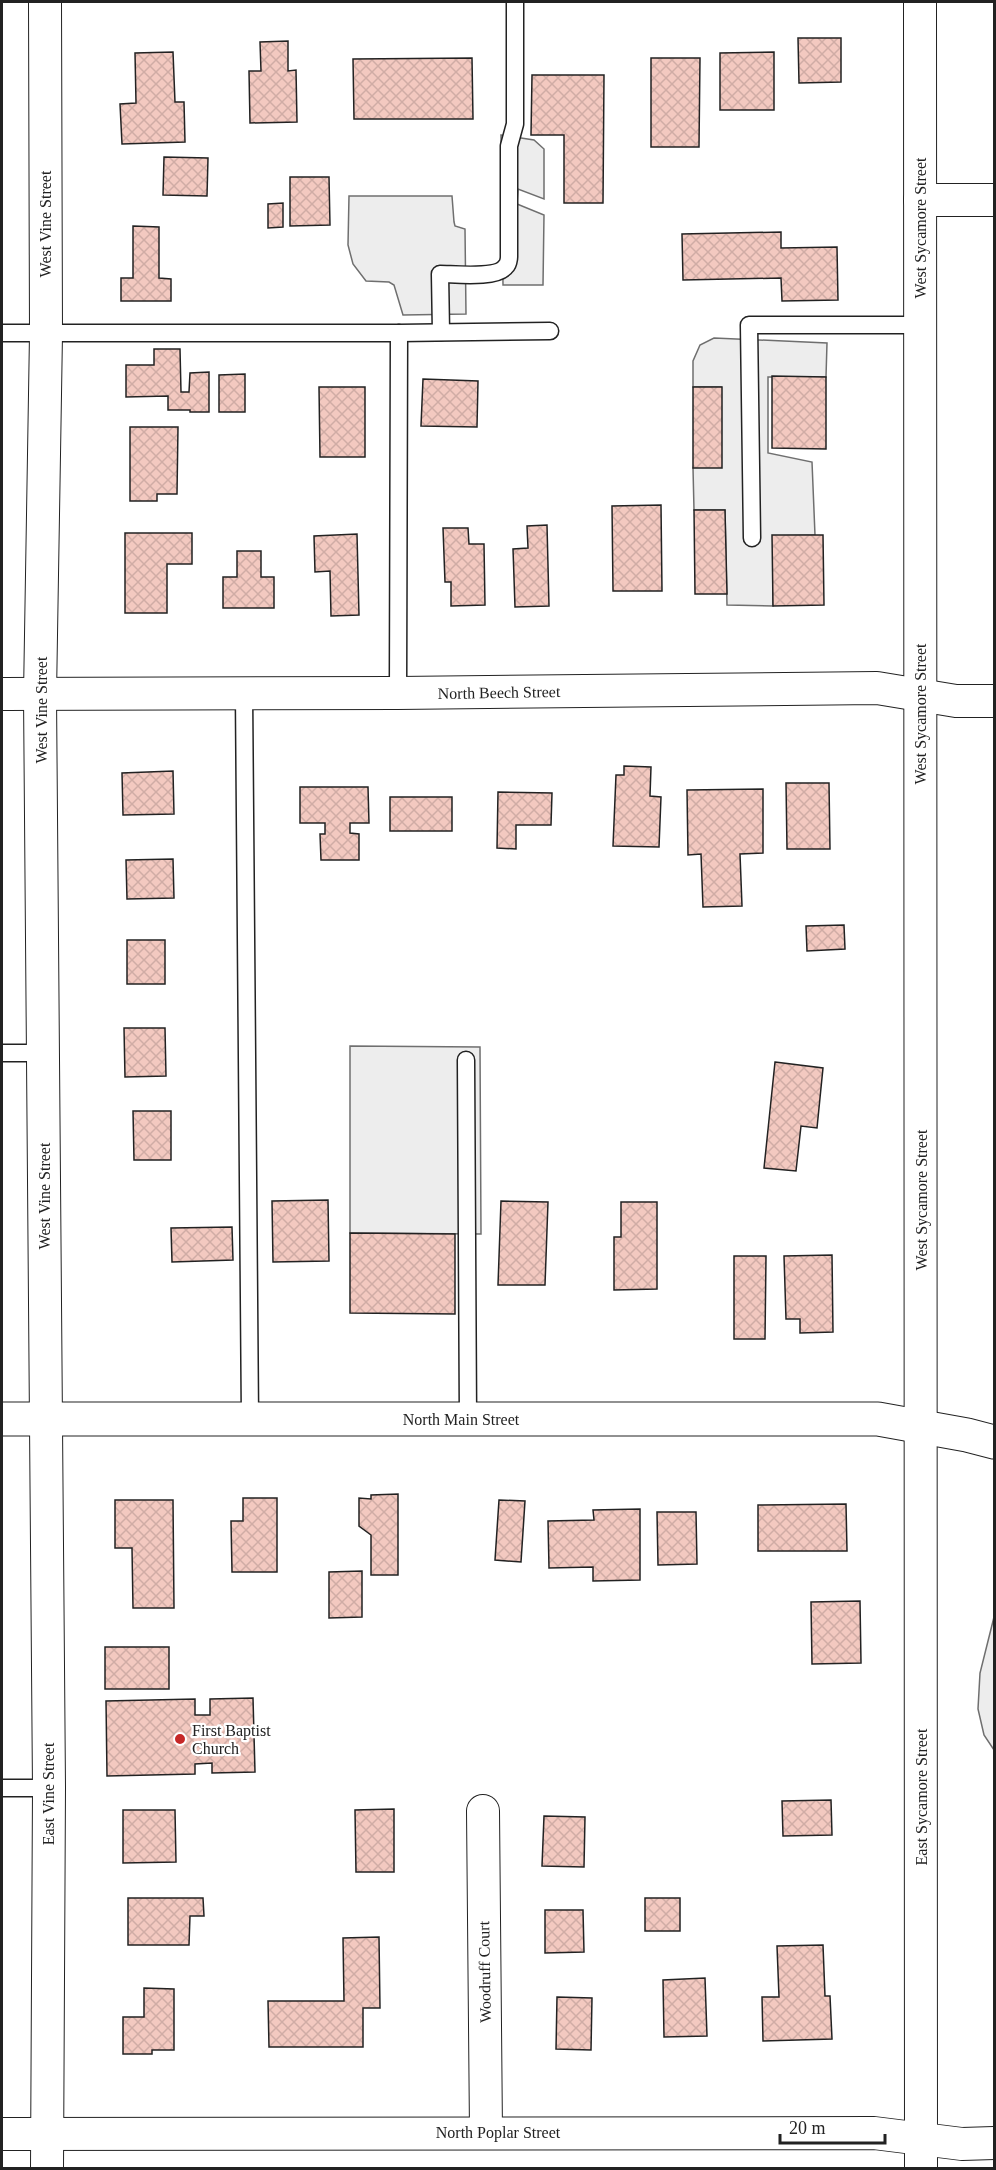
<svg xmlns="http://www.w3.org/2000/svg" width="996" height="2170" viewBox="0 0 996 2170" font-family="Georgia,serif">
	<defs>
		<pattern id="building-cross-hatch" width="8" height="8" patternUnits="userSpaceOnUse" patternTransform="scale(1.5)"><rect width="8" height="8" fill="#f3c9c0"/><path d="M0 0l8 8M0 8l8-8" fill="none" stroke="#d0aca5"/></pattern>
	</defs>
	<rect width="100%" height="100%" fill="#fff"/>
	<g fill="#ededed" stroke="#6f6f6f" stroke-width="1.5">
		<polygon points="501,135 534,140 544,149 544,199 518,189 517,204 544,215 543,285 503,285"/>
		<polygon points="349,196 452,196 454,222 455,226 465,229 466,314 403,315 394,285 389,282 366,281 353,264 348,245"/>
		<polygon points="714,338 827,343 826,377 768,377 768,453 812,462 815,535 773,536 773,606 727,605 725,510 694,510 693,468 721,387 693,387 693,361 700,345"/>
		<polygon points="350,1046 480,1047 481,1234 350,1233"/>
		<polygon points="994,1617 994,1750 984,1735 978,1709 980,1673"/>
	</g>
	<g fill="url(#building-cross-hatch)" stroke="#222" stroke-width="1.5">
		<polygon points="798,38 841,38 841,82 799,83"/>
		<polygon points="288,41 288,71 296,70 297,122 250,123 249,71 261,71 260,42"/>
		<polygon points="173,52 175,102 184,102 185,142 122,144 120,104 136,103 135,53"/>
		<polygon points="774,52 774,110 720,110 720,53"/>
		<polygon points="472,58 473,119 354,119 353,59"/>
		<polygon points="651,58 700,58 699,147 651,147"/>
		<polygon points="532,75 604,75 603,203 564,203 564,135 531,135"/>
		<polygon points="164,157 208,158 207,196 163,195"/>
		<polygon points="290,177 329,177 330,225 290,226"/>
		<polygon points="283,203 283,227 268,228 268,204"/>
		<polygon points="133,226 159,227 159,278 171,279 171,301 121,301 121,278 133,278"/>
		<polygon points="781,232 781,248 837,247 838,300 782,301 781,278 683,280 682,234"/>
		<polygon points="154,349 180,349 181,392 189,392 190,373 209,372 209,412 190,412 190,410 168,410 168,396 126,397 126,365 154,365"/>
		<polygon points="245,374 245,412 219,412 219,375"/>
		<polygon points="772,376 826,377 826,449 772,448"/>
		<polygon points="423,379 478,381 477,427 421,426"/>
		<polygon points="319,387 365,387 365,457 320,457"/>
		<rect x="693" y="387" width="29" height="81"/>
		<polygon points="130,427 178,427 177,494 157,494 157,501 130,501"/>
		<polygon points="661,505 662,591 613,591 612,506"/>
		<polygon points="694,510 725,510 727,594 695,594"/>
		<polygon points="547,525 549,606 515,607 513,549 528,548 527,526"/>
		<polygon points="443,528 468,528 469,544 484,544 485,605 451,606 451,582 445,582"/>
		<polygon points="125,533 192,533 192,564 167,564 167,613 125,613"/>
		<polygon points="357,534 359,615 331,616 330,571 315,572 314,536"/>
		<polygon points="772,535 823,535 824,605 773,606"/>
		<polygon points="237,551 261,551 261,577 274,577 274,608 223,608 223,577 237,577"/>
		<polygon points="624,766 651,767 650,796 661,797 659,847 613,846 616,775 624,775"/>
		<polygon points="173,771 174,814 123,815 122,773"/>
		<polygon points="786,783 829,783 830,849 787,849"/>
		<polygon points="300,787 368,787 369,823 350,823 350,833 359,834 359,860 321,860 320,834 325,834 325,823 300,823"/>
		<polygon points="763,789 763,853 740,854 742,906 703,907 701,854 688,855 687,790"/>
		<polygon points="498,792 552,793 551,825 516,825 516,849 497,848"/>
		<rect x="390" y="797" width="62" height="34"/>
		<polygon points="173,859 174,898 127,899 126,860"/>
		<polygon points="844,925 845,949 807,951 806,926"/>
		<rect x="127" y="940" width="38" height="44"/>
		<polygon points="124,1028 165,1028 166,1076 125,1077"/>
		<polygon points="775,1062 823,1068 817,1128 801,1126 796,1171 764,1168"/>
		<polygon points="133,1111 171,1111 171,1160 134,1160"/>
		<polygon points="328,1200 329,1261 273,1262 272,1201"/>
		<polygon points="501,1201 548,1202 545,1285 498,1285"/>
		<polygon points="621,1202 657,1202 657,1289 614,1290 614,1237 621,1237"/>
		<polygon points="232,1227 233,1260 172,1262 171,1228"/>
		<polygon points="350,1233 455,1234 455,1314 350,1313"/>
		<polygon points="832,1255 833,1332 800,1333 800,1319 786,1319 784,1256"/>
		<polygon points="734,1256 766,1256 765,1339 734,1339"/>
		<polygon points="398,1494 398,1575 371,1575 371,1535 359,1526 359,1498 371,1499 371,1495"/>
		<polygon points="243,1498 277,1498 277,1572 232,1572 231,1521 243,1521"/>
		<polygon points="115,1500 173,1500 174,1608 133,1608 132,1548 115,1548"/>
		<polygon points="499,1500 525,1501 521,1562 495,1560"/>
		<polygon points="846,1504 847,1551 758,1551 758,1505"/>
		<polygon points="640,1509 640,1580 593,1581 593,1567 549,1568 548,1521 594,1520 593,1510"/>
		<polygon points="657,1512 696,1512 697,1564 658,1565"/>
		<polygon points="362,1571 362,1617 329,1618 329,1572"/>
		<polygon points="860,1601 861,1663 812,1664 811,1602"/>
		<rect x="105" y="1647" width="64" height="42"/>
		<polygon points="253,1698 255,1772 212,1773 212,1763 195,1764 195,1774 107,1776 106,1701 195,1699 195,1715 210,1715 210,1699"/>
		<polygon points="831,1800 832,1835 783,1836 782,1801"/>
		<polygon points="394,1809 394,1872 356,1872 355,1810"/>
		<polygon points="123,1810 175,1810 176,1862 123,1863"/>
		<polygon points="544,1816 585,1817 584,1867 542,1866"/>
		<polygon points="128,1898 203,1898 204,1916 190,1916 189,1945 128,1945"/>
		<rect x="645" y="1898" width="35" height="33"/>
		<polygon points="545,1910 583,1910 584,1952 545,1953"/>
		<polygon points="379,1937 380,2008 363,2008 363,2047 269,2047 268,2001 344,2001 343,1938"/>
		<polygon points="823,1945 825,1996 830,1996 832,2039 763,2041 762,1997 779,1997 777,1946"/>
		<polygon points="705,1978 707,2036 664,2037 663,1980"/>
		<polygon points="144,1988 174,1989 174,2050 152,2050 152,2054 123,2054 123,2017 144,2017"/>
		<polygon points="557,1997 592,1998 591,2050 556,2049"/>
	</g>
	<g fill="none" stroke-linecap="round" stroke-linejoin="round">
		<g stroke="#222" stroke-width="19">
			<g id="service">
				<path d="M441,332l-1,-58c14,0 58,5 66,-8 2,-1 3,-7 3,-9v-111l6,-22v-122"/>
				<polyline points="2,333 399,333 398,693"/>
				<polyline points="399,333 550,331"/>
				<polyline points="752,538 749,325 920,325"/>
				<polyline points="244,694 250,1419"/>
				<polyline points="2,1053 43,1053"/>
				<polyline points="466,1060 468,1419"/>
				<polyline points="2,1788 49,1788"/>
			</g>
		</g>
		<g stroke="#222" stroke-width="34">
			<g id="minor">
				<polyline points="45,2 46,334 40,695 49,1788 47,2168"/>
				<polyline points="920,2 921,2168"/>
				<polyline points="920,200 994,200"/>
				<polyline points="2,694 398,693 877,688 956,701 994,701"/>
				<polyline points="483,1811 486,2132"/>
				<polyline points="2,2134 874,2133 962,2144 994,2143"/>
			</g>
		</g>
		<g stroke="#222" stroke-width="35">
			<polyline id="secondary" points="2,1419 878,1419 967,1435 994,1442"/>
		</g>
		<use href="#service" stroke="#fff" stroke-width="16"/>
		<use href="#minor" stroke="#fff" stroke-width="32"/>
		<use href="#secondary" stroke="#fff" stroke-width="33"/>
	</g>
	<circle fill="#c62828" stroke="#fff" stroke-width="2" cx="180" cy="1739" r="6"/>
	<g text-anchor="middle" stroke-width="4.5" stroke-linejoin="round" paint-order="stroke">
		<g font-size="16" fill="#222" stroke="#fff">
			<text transform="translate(45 224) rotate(-90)" y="6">West Vine Street</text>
			<text transform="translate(920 228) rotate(-90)" y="6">West Sycamore Street</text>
			<text transform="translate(499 692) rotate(-1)" y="6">North Beech Street</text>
			<text transform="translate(41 710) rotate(-90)" y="6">West Vine Street</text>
			<text transform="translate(920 714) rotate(-90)" y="6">West Sycamore Street</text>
			<text transform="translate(44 1196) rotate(-90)" y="6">West Vine Street</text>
			<text transform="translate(921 1200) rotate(-90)" y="6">West Sycamore Street</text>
			<text x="461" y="1425">North Main Street</text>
			<text transform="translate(48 1794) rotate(-90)" y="6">East Vine Street</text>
			<text transform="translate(921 1797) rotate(-90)" y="6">East Sycamore Street</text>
			<text transform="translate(484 1972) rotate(-91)" y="6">Woodruff Court</text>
			<text x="498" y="2138">North Poplar Street</text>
		</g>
		<g font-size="16" fill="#222" stroke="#fff" text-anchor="start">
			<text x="192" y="1736">First Baptist<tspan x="192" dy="18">Church</tspan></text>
		</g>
	</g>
	<rect width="996" height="2170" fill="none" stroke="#222222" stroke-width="6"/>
	<path d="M780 2134v9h105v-9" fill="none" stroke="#222222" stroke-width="3"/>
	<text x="789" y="2134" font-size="18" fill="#222222" stroke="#ffffff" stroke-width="4.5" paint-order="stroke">20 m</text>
</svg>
